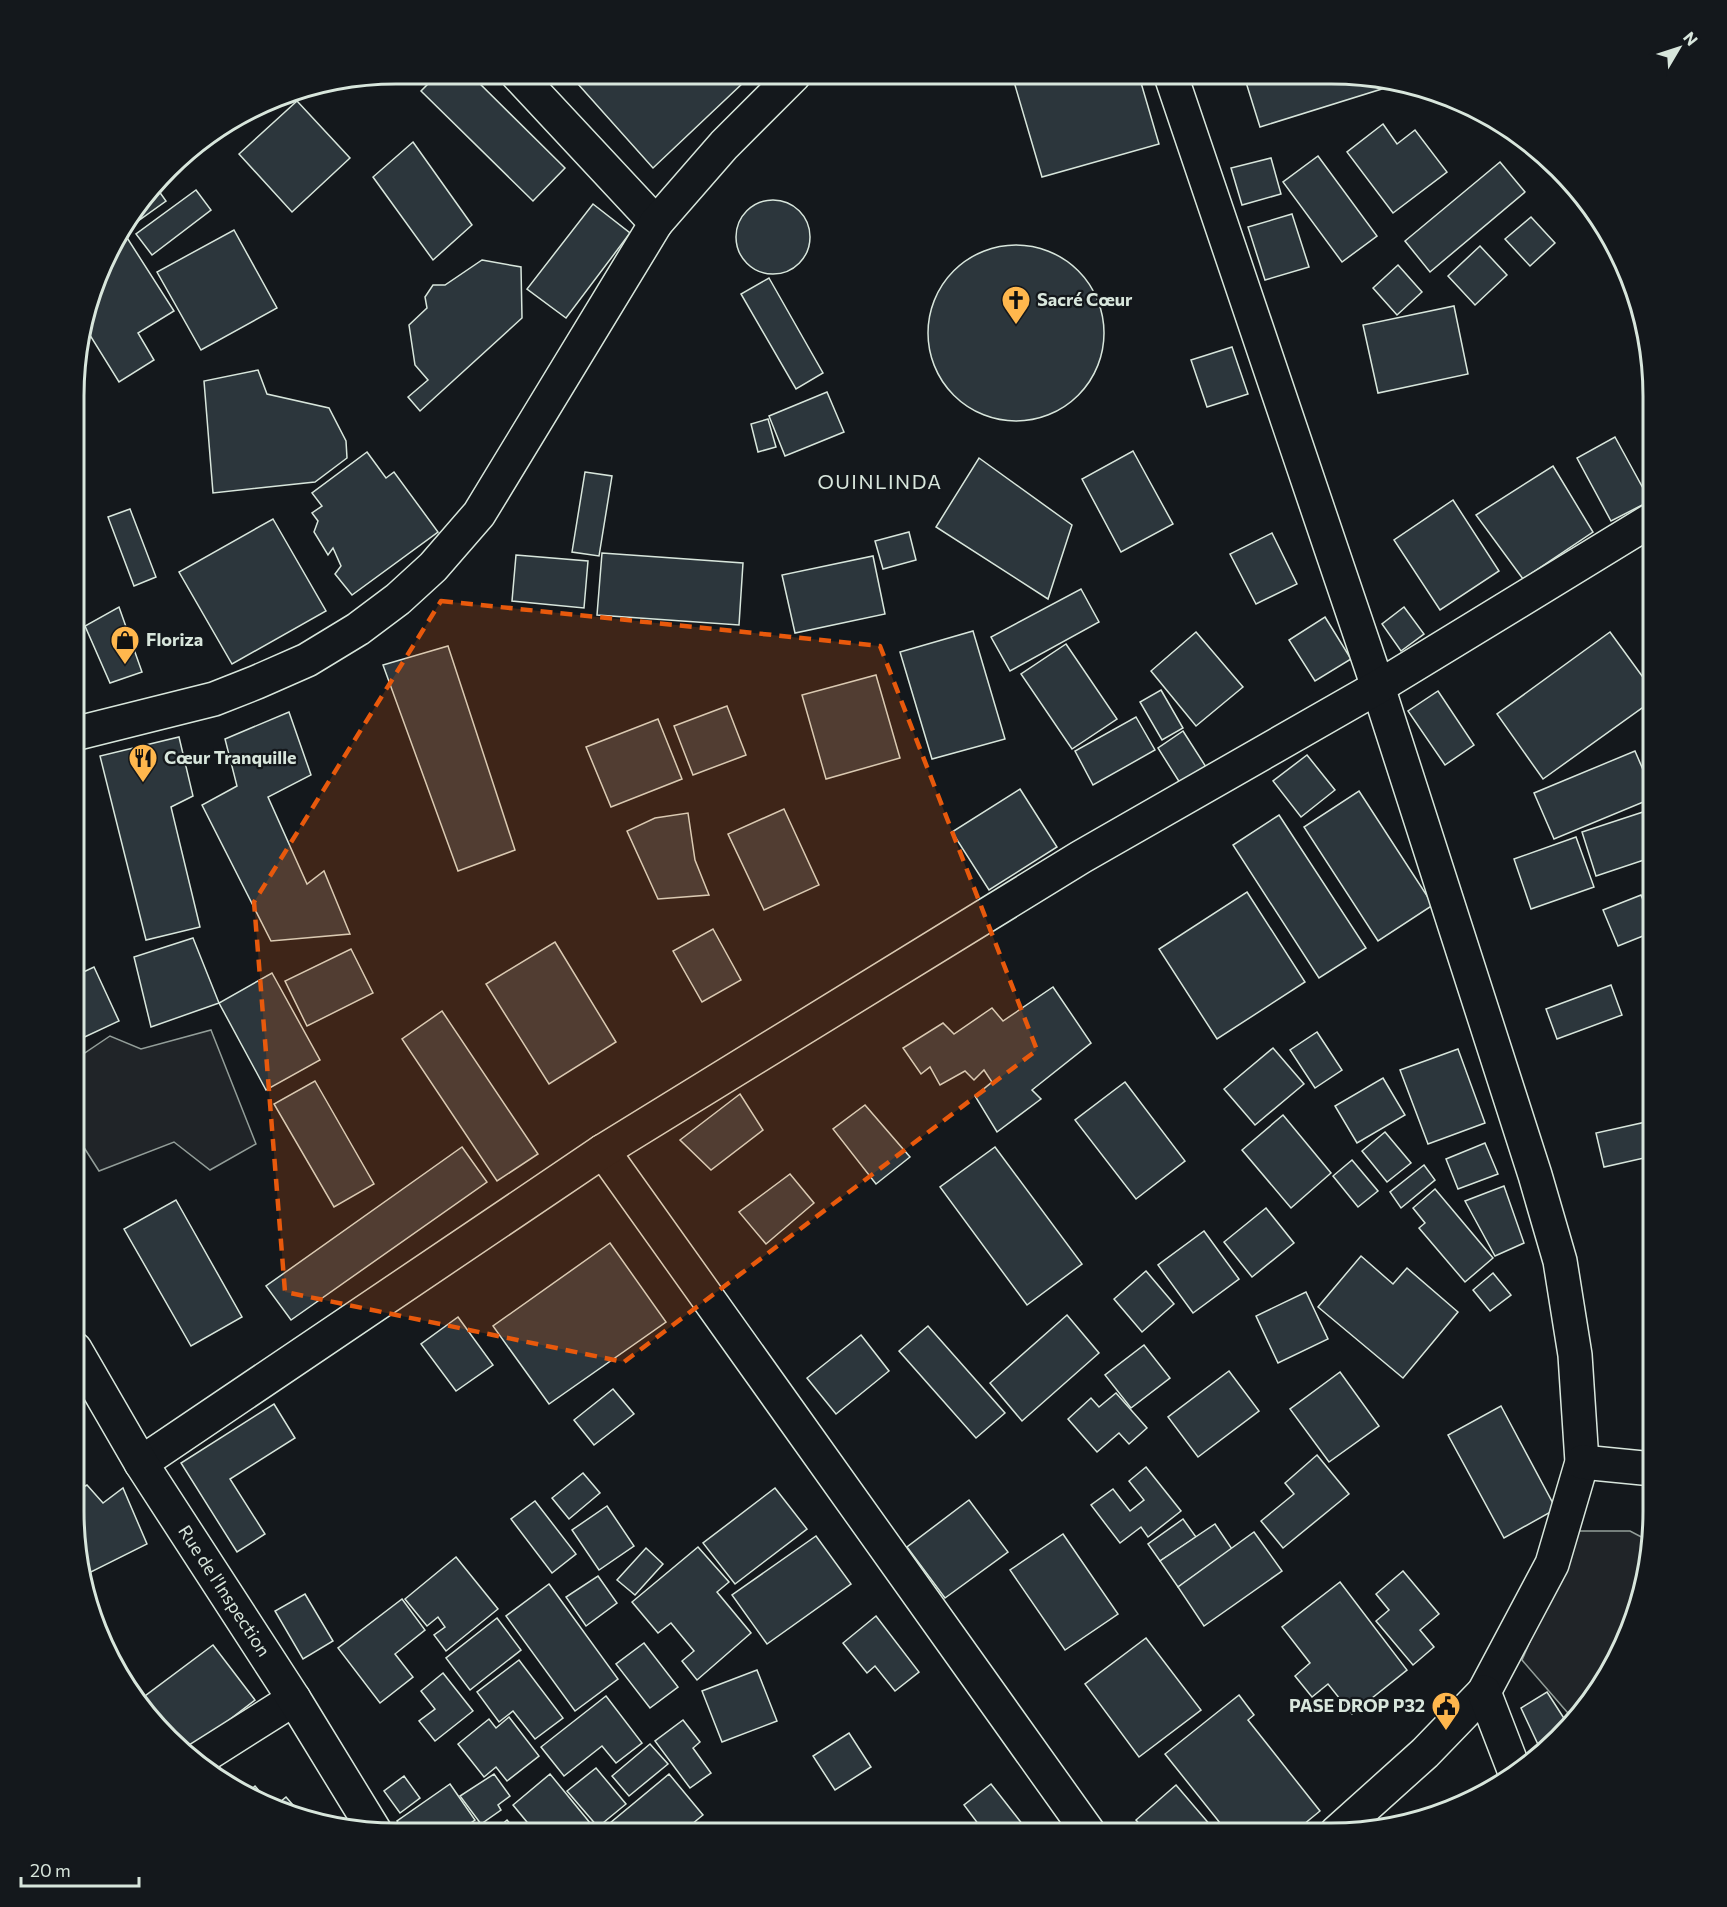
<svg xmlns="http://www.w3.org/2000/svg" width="1727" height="1907" viewBox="0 0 1727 1907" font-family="Commissioner,sans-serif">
	<rect width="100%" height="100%" fill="#14181c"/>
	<g fill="#202428" stroke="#939e99" stroke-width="1.5">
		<polygon points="211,1030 256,1144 210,1170 174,1142 99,1171 76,1135 76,1059 110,1036 141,1049"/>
		<polygon points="1578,1531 1630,1531 1651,1542 1642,1595 1610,1672 1574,1720 1522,1660"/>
	</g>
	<g fill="#2c363c" stroke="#d8e6dc" stroke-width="1.5">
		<polygon points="438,74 470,74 565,168 533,201 421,91"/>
		<polygon points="569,74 736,74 744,82 653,168"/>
		<polygon points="1012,75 1139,76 1159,144 1042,177"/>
		<polygon points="1244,76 1373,76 1401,83 1260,127"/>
		<polygon points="297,101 350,158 292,212 239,154"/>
		<polygon points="1383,124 1397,144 1415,130 1447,172 1393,213 1347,152"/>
		<polygon points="413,142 472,225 433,260 373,177"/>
		<polygon points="1318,156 1377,236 1342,262 1283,182"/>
		<polygon points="1271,158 1281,194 1242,205 1231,168"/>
		<polygon points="1500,162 1525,192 1430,272 1405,241"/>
		<polygon points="1560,178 1584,202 1578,206"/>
		<polygon points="156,187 166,201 131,226 127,222"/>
		<polygon points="196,190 211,210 152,255 136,234"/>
		<circle cx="773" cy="237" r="37"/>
		<polygon points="593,204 630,233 566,318 527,289"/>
		<polygon points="1292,214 1309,267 1265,280 1248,227"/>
		<polygon points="1531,217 1555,243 1530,266 1505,239"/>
		<polygon points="234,230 277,308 201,350 157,272"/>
		<polygon points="124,233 174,311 138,333 154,360 119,382 83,324 115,238"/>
		<circle cx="1016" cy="333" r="88"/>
		<polygon points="1480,246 1507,275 1475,305 1448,276"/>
		<polygon points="482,260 521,267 522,318 420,411 408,397 428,380 415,365 409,325 427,308 425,297 433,285 445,285"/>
		<polygon points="1398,265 1422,292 1397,315 1373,288"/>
		<polygon points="769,278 823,373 796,389 741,294"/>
		<polygon points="1454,306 1468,374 1378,393 1363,325"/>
		<polygon points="1232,347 1248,394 1207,407 1191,360"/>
		<polygon points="258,370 267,394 329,408 346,441 347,458 315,482 213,493 204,381"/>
		<polygon points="827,392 844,432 785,456 769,416"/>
		<polygon points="768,419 776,447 758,452 751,424"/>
		<polygon points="1615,437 1650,501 1611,521 1577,458"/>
		<polygon points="1133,451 1173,524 1121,552 1082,479"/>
		<polygon points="367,452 386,478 394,472 438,532 352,595 335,574 341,566 333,548 328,555 314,532 318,521 312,513 322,506 312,493"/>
		<polygon points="979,458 1072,525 1048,599 936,527"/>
		<polygon points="1553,466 1593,532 1523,579 1476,515"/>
		<polygon points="585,472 612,476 599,556 572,552"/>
		<polygon points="1453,500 1499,571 1440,610 1394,540"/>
		<polygon points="130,509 156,577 134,586 108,517"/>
		<polygon points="273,519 326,611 232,664 179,572"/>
		<polygon points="909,532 916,560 883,569 875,541"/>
		<polygon points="1272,533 1297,584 1256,604 1230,554"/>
		<polygon points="602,553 743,563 739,625 597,615"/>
		<polygon points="516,555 588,561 584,608 512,601"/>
		<polygon points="873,556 885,614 795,633 782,575"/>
		<polygon points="1081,589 1099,622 1010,671 991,637"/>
		<polygon points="119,607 142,672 110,683 85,626"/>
		<polygon points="1404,607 1424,634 1401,651 1382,624"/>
		<polygon points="1325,617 1351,659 1315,681 1289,640"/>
		<polygon points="973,631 1005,739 932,759 900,652"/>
		<polygon points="1196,632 1243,687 1196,726 1151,671"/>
		<polygon points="1610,632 1653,691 1653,700 1543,779 1497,714"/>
		<polygon points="1066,644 1117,719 1072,749 1021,674"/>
		<polygon points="448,646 515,850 458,871 383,665"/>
		<polygon points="876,675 900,758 826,779 802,695"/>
		<polygon points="1161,690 1183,728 1162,740 1140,702"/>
		<polygon points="1438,691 1474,745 1445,765 1408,711"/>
		<polygon points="727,706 746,755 693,775 674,726"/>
		<polygon points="289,712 311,775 268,797 307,884 324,871 350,934 271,941 202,805 237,786 225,739"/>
		<polygon points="1136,717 1155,750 1093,785 1075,751"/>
		<polygon points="658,719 682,779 611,807 586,747"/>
		<polygon points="1183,731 1206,767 1180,783 1158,748"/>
		<polygon points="179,737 193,796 171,807 200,927 146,940 100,756"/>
		<polygon points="1635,751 1653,793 1653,798 1554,839 1534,793"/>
		<polygon points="1307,755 1335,790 1301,817 1273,781"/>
		<polygon points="1020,789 1057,847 989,890 952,832"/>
		<polygon points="1359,791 1433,905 1378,941 1304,827"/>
		<polygon points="784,809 819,885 764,910 728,834"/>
		<polygon points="1646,811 1653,833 1653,857 1596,876 1582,832"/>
		<polygon points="688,813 695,860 709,895 658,899 627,831 655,818"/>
		<polygon points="1279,815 1366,948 1319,978 1233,845"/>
		<polygon points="1576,837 1594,887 1531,909 1514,859"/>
		<polygon points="1247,892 1305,982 1217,1039 1159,949"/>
		<polygon points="1641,895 1653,924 1653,932 1618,946 1603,910"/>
		<polygon points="713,929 741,980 702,1002 673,951"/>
		<polygon points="193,938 219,1003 151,1027 134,957"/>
		<polygon points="555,942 616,1042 549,1084 486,984"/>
		<polygon points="351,949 373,993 307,1026 285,981"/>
		<polygon points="94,967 119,1021 76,1041 77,975"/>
		<polygon points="272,973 320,1060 266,1090 219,1003"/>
		<polygon points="1611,985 1622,1015 1557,1039 1546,1009"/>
		<polygon points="1053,987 1091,1043 1032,1090 1041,1099 997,1132 975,1096 992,1082 984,1070 974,1080 965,1071 940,1085 930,1067 921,1074 903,1048 943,1023 954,1034 992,1008 1003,1021"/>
		<polygon points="442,1011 538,1154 497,1181 402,1039"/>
		<polygon points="1317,1032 1342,1070 1315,1088 1290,1050"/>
		<polygon points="1273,1048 1304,1084 1255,1125 1224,1089"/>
		<polygon points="1458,1049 1485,1123 1428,1144 1400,1070"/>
		<polygon points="1383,1078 1405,1115 1357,1143 1335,1106"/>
		<polygon points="315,1081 374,1184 334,1207 274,1104"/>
		<polygon points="1125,1082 1185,1161 1136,1199 1075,1120"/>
		<polygon points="740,1094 763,1130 711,1170 680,1140"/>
		<polygon points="865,1105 910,1157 876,1184 833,1129"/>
		<polygon points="1283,1115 1331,1173 1291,1208 1242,1150"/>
		<polygon points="1646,1122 1653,1156 1604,1167 1596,1133"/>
		<polygon points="1385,1132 1411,1163 1387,1182 1362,1151"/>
		<polygon points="1485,1143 1498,1174 1458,1189 1446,1159"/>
		<polygon points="462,1147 487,1182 291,1320 266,1286"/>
		<polygon points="995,1147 1082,1264 1027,1305 940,1187"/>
		<polygon points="1352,1160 1378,1191 1358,1207 1333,1176"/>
		<polygon points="1424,1165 1435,1180 1401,1208 1390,1192"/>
		<polygon points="790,1174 814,1203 766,1244 739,1212"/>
		<polygon points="1504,1186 1524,1243 1495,1256 1465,1201"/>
		<polygon points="1435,1189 1493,1258 1465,1282 1419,1228 1425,1223 1413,1208"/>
		<polygon points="176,1200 242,1317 191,1346 124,1229"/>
		<polygon points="1266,1208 1294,1243 1252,1277 1224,1242"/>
		<polygon points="1204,1231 1239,1279 1193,1313 1158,1265"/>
		<polygon points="610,1243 666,1322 549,1404 493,1326"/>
		<polygon points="1361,1256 1393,1284 1407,1268 1458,1312 1403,1378 1318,1307"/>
		<polygon points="1146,1271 1174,1304 1142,1332 1114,1299"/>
		<polygon points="1493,1273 1511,1295 1490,1311 1473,1290"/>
		<polygon points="1306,1292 1328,1339 1278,1363 1256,1316"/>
		<polygon points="1067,1315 1099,1353 1022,1421 990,1383"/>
		<polygon points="458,1317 493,1365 456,1391 421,1344"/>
		<polygon points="928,1326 1005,1413 976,1438 899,1351"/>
		<polygon points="861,1335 889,1371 836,1414 807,1378"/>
		<polygon points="1144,1345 1170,1378 1131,1408 1105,1375"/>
		<polygon points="1229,1371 1259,1411 1198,1457 1168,1417"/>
		<polygon points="1340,1372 1379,1426 1329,1462 1290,1409"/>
		<polygon points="613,1389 634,1414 594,1445 574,1420"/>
		<polygon points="1116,1393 1147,1428 1129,1444 1119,1433 1097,1452 1068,1419 1091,1398 1099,1407"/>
		<polygon points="274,1404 295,1438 230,1479 265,1534 237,1552 181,1463"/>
		<polygon points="1501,1406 1556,1509 1504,1538 1448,1435"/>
		<polygon points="1317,1455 1349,1494 1283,1548 1261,1521 1294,1494 1285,1483"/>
		<polygon points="1146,1467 1181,1511 1148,1537 1141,1527 1120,1543 1091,1505 1113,1489 1130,1511 1144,1500 1129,1481"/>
		<polygon points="583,1473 600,1493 569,1519 552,1498"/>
		<polygon points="87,1485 103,1503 123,1488 147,1544 83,1576 74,1532 74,1492"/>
		<polygon points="775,1488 807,1529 735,1584 703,1543"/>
		<polygon points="969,1500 1008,1552 945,1598 907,1547"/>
		<polygon points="535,1501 576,1554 552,1573 511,1519"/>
		<polygon points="607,1506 634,1546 599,1570 572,1530"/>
		<polygon points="1183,1519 1196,1537 1160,1561 1148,1544"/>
		<polygon points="1215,1524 1232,1549 1178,1587 1160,1561"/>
		<polygon points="1254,1532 1282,1571 1204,1626 1178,1587"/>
		<polygon points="1063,1534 1118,1614 1065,1650 1010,1570"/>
		<polygon points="816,1536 851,1584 767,1644 732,1595"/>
		<polygon points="698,1547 729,1582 717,1592 751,1633 697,1680 682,1661 694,1651 671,1623 658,1633 632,1602"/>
		<polygon points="646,1548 663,1564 635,1595 617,1580"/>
		<polygon points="456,1557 498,1609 446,1651 434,1635 445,1627 438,1617 427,1626 405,1599"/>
		<polygon points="1403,1571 1439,1614 1420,1630 1434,1647 1413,1665 1376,1621 1389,1610 1376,1594"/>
		<polygon points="598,1576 617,1603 586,1626 566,1597"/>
		<polygon points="1340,1582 1407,1670 1352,1714 1328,1684 1312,1697 1295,1676 1310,1663 1282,1627"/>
		<polygon points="549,1584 618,1679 575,1711 506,1616"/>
		<polygon points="305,1594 333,1641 303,1659 275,1611"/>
		<polygon points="402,1599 425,1630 395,1654 413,1677 380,1703 338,1648"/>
		<polygon points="876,1616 919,1672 895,1691 875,1666 867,1673 843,1643"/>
		<polygon points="497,1618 521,1650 470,1690 446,1658"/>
		<polygon points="1146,1638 1201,1710 1139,1757 1085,1684"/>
		<polygon points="644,1643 678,1687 650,1708 616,1664"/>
		<polygon points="213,1645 255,1700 186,1753 168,1739 137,1702"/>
		<polygon points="519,1660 563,1718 535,1739 513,1711 499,1722 477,1692"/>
		<polygon points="757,1670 777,1721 722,1742 702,1691"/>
		<polygon points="443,1673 473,1711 435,1741 419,1721 435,1709 421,1691"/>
		<polygon points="1547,1692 1569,1726 1559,1739 1542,1753 1521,1708"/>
		<polygon points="1239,1695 1254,1715 1248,1720 1320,1811 1293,1833 1228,1833 1165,1754"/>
		<polygon points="606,1696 642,1743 616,1763 602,1746 564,1776 541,1747"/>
		<polygon points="509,1717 539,1756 507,1781 496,1767 484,1777 458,1744 489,1719 496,1728"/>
		<polygon points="683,1720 700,1742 693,1748 711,1773 690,1788 655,1741"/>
		<polygon points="849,1733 871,1767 835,1790 813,1756"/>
		<polygon points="650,1744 668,1764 629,1796 612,1776"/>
		<polygon points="596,1768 626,1804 598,1827 567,1791"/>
		<polygon points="494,1774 510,1796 498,1805 501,1810 481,1824 460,1796"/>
		<polygon points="550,1774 595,1829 590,1833 536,1833 513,1805"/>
		<polygon points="669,1774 703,1815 681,1833 598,1833"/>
		<polygon points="404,1776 420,1798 400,1813 384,1791"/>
		<polygon points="450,1784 475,1820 456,1833 405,1833 397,1821"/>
		<polygon points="991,1784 1027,1830 1023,1833 985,1833 964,1805"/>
		<polygon points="1176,1785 1217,1833 1147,1833 1136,1820"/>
		<polygon points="255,1786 272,1806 245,1795"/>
		<polygon points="286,1797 306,1820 274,1807"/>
		<polygon points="507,1820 518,1833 492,1833"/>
	</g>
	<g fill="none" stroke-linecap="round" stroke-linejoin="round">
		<g stroke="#d8e6dc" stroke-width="36">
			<g id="street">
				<polyline points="517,74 656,223"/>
				<polyline points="1171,76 1378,687 1535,1175 1560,1261 1575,1355 1582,1462 1552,1564 1484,1692 1425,1753 1336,1833"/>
				<polyline points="78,733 214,699 257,682 307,660 358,629 398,599 433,567 479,514 656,223 724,145 794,75"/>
				<polyline points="603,1151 1089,1833"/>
				<polyline points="1582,1462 1653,1469"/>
				<polyline points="141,1463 603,1151 1081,857 1378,687 1653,519"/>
				<polyline points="1484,1692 1516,1775"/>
				<polyline points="196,1761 294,1699"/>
			</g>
		</g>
		<g stroke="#d8e6dc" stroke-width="36">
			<polyline id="secondary" points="75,1349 141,1463 294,1699 376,1833"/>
		</g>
		<use href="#street" stroke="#14181c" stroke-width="33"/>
		<use href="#secondary" stroke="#14181c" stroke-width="33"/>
	</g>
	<path fill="#e8590c" fill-opacity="0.2" stroke="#e8590c" stroke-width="4.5" stroke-dasharray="12 8" stroke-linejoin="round" d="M441,601l439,45 157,404 -413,312 -339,-70 -31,-390z"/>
	<defs>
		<g id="church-pin" transform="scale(1.5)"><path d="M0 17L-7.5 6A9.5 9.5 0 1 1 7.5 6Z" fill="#ffb74d" stroke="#14181c"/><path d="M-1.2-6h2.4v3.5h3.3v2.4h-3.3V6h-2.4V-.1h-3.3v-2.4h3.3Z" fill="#111"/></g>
		<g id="shop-pin" transform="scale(1.5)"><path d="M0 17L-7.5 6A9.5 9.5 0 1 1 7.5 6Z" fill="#ffb74d" stroke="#14181c"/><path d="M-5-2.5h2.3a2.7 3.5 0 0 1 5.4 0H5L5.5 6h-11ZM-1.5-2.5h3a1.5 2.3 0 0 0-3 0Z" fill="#111"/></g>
		<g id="restaurant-pin" transform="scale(1.5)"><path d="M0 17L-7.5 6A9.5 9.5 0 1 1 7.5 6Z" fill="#ffb74d" stroke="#14181c"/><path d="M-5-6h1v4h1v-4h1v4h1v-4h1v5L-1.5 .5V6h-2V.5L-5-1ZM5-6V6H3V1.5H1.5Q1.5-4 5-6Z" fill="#111"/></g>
		<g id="civic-pin" transform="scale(1.5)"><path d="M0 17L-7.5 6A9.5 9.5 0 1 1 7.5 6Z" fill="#ffb74d" stroke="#14181c"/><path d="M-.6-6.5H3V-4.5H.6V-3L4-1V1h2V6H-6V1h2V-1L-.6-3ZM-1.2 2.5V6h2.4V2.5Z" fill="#111"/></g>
	</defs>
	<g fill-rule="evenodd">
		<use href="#church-pin" x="1016" y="300"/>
		<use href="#shop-pin" x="125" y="640"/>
		<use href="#restaurant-pin" x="143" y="758"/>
		<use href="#civic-pin" x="1446" y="1706"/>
	</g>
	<g text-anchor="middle" stroke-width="4.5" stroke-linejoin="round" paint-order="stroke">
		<g font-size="18" font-weight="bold" fill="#d8e6dc" stroke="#14181c" text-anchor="start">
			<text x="1037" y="306">Sacré Cœur</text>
			<text x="146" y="646">Floriza</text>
			<text x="164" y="764">Cœur Tranquille</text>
			<text x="1425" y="1712" text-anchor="end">PASE DROP P32</text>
		</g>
		<g font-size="18" fill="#d8e6dc" stroke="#14181c">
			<text transform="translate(224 1591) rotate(57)" y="6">Rue de l'Inspection</text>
		</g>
		<g font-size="20" letter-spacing="1.5" fill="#d8e6dc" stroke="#14181c">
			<text x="880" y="489">OUINLINDA</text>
		</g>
	</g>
	<path d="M0 0H1727V1907H0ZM396 84H1331A312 312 0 0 1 1643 396V1511A312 312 0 0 1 1331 1823H396A312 312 0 0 1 84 1511V396A312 312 0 0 1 396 84Z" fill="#14181c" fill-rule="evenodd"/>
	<path fill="none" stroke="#d8e6dc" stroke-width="3" d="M396 84H1331A312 312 0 0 1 1643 396V1511A312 312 0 0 1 1331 1823H396A312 312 0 0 1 84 1511V396A312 312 0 0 1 396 84Z"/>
	<g transform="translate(1679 48) rotate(51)" stroke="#14181c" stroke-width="4.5" paint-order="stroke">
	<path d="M0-4.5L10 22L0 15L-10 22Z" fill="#d8e6dc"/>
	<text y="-9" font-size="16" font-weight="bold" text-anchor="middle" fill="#d8e6dc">N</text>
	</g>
	<path d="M21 1877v9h118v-9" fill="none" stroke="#d8e6dc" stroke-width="3"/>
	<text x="30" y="1877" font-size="18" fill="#d8e6dc" stroke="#14181c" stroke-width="4.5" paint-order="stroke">20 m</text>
</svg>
